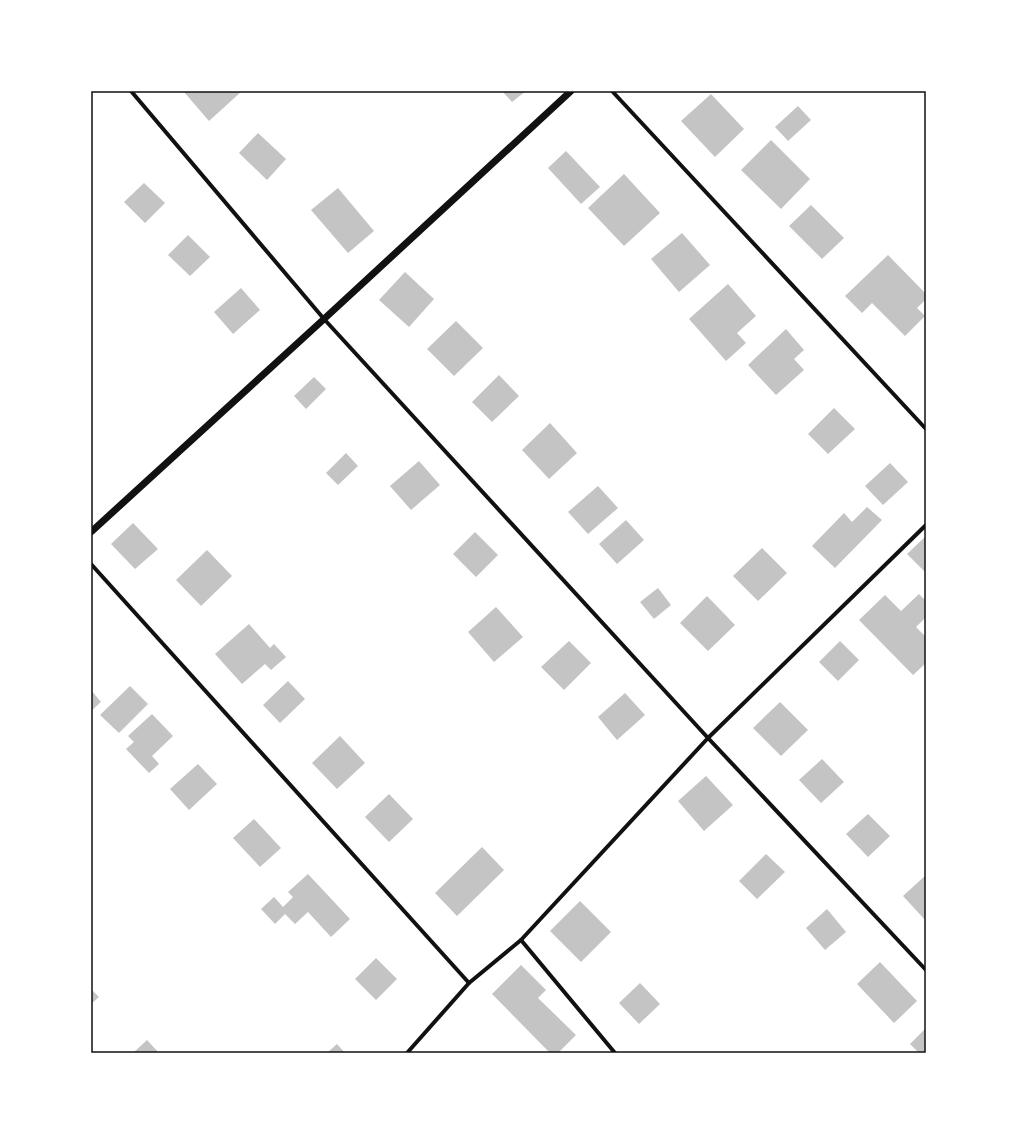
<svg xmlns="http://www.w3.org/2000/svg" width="1017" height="1144" viewBox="0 0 1017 1144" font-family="'DM Sans',sans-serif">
	<rect width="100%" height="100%" fill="#fff"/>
	<g fill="#c4c4c4">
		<polygon points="185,91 242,91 209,121 184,92"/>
		<polygon points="502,91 526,91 512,102"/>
		<polygon points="711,94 744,129 715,157 681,121"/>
		<polygon points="798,106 811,120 788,141 775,127"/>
		<polygon points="258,133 286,159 267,180 239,153"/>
		<polygon points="771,140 810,179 781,209 741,170"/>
		<polygon points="566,151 600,187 581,204 548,168"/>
		<polygon points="624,174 660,213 624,246 588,208"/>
		<polygon points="144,183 165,203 145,223 124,202"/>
		<polygon points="338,188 374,231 348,253 311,210"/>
		<polygon points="811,205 844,238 822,259 789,226"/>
		<polygon points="682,233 710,265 679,292 651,259"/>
		<polygon points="188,235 210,257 190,276 168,255"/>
		<polygon points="888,255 926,294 926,299 917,308 925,316 905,336 872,303 862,313 845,296"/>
		<polygon points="405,272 434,299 409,327 379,300"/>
		<polygon points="728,284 756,316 737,333 746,343 726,361 689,319"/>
		<polygon points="241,288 260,310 233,334 214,312"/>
		<polygon points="456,321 483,348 454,376 427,349"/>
		<polygon points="786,329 804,350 794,359 804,370 776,395 748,365"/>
		<polygon points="499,375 519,396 492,422 472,402"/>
		<polygon points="314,377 326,389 306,409 294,396"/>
		<polygon points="834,408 855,429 828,454 808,434"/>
		<polygon points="550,423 577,453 549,479 522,450"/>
		<polygon points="346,453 358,466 338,485 326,473"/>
		<polygon points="419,461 440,485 411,510 390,486"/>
		<polygon points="890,463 908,482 883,505 865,486"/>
		<polygon points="598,486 618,508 588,534 568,512"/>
		<polygon points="867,507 882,520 835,568 812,546 844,513 852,522"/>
		<polygon points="626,520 644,540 617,564 599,544"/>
		<polygon points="133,523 158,549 135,569 111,544"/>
		<polygon points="475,532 498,555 476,577 453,554"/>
		<polygon points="926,536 926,568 924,571 907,554"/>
		<polygon points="762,548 787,573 758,601 733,576"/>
		<polygon points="207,550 232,576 201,606 176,580"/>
		<polygon points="658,588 671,605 654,619 640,602"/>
		<polygon points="919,594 926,601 926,617 916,627 926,637 926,663 913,675 859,620 885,595 901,611"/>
		<polygon points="707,596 735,625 708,651 680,623"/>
		<polygon points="496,607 523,637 494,662 468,632"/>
		<polygon points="249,624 270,648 274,644 286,657 271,670 265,664 242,684 215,654"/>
		<polygon points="569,641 591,663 564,690 541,667"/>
		<polygon points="840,641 859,660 838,681 819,662"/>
		<polygon points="288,681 305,699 280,723 263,705"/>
		<polygon points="130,686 148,704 119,733 100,715"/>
		<polygon points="91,690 101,702 91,711"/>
		<polygon points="625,693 645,715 617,740 598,717"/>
		<polygon points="780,702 808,730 781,756 753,728"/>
		<polygon points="152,714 173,736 152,756 159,764 149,773 126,749 134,742 128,736"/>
		<polygon points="340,736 365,763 337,789 312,763"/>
		<polygon points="822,759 844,782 821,803 799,780"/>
		<polygon points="198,764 217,784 189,810 170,789"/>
		<polygon points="706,776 733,805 704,831 678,801"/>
		<polygon points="389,794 413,819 389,842 365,817"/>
		<polygon points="868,814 890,836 868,857 846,834"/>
		<polygon points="254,819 281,848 260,867 233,838"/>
		<polygon points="482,847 504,870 457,916 435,893"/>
		<polygon points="766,854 785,872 757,899 739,881"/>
		<polygon points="308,874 350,919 331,937 308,912 295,924 285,914 275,924 261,909 274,897 283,907 293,897 288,892"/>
		<polygon points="926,875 926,921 903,896"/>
		<polygon points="580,901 611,932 581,962 550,931"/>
		<polygon points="827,909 846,932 825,950 806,928"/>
		<polygon points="376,958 397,979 376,1000 355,979"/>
		<polygon points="880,962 917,1001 894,1023 857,984"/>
		<polygon points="521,965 546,990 538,998 576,1035 558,1053 550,1053 492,994"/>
		<polygon points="640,983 660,1004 639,1024 619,1003"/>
		<polygon points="91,989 99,997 91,1004"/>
		<polygon points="926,1028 926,1053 919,1053 910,1044"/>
		<polygon points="147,1040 159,1053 133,1053"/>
		<polygon points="337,1044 345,1053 327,1053"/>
	</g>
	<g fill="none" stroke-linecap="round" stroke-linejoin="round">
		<g stroke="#111" stroke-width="4">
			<polyline points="131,91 324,319 708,738 926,970"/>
			<polyline points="612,91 926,429"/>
			<polyline points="91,564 469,983"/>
			<polyline points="521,940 615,1053"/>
			<polyline points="407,1053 469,983 521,940 708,738 926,525"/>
		</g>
		<polyline stroke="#111" stroke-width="7" points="91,532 324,319 571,91"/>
	</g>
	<rect width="1017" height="1144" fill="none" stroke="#ffffff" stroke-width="184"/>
	<rect x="92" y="92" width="833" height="960" fill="none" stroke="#111" stroke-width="1.5"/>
</svg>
